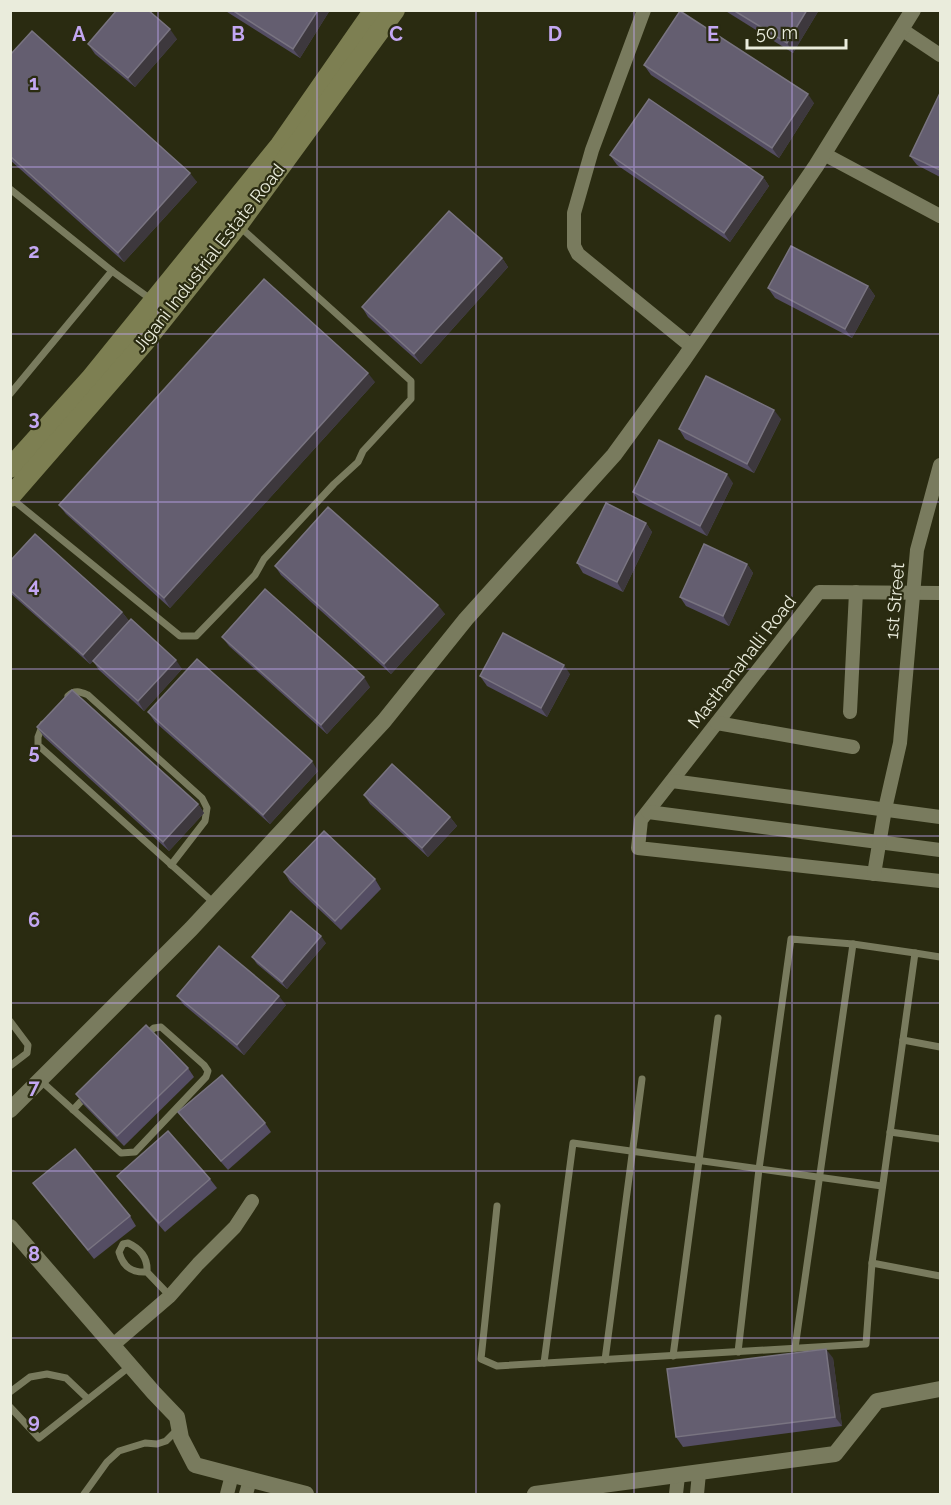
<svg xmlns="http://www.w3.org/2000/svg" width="951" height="1505" viewBox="0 0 951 1505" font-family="Raleway,sans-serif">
	<rect width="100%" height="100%" fill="#2a2b11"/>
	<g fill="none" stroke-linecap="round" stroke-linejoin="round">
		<g stroke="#797b5e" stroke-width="7">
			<polyline points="10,189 112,271 152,300"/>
			<polyline points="10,394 112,271"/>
			<polyline points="12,499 180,636 196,636 255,575 264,559 334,484 358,462 363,451 411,399 411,381 240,227"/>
			<path d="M68,696c7,-7 13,-4 20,-1l114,103 5,10 -2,13 -34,44"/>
			<polyline points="43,724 38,737 38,745 214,903"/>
			<polyline points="940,957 915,953 872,1263 940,1276"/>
			<polyline points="10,1021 28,1045 27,1053 10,1066"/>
			<polyline points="903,1040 940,1047"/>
			<polyline points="40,1080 121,1153 135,1152 206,1077 208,1071 204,1065 161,1027 154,1028 146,1035"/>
			<polyline points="73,1110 86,1096"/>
			<polyline points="890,1132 940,1139"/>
			<polyline points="497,1206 481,1359 497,1366 866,1344 872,1263"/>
			<path d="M147,1272c1,-14 -6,-23 -19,-29l-5,1 -4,8c4,15 13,21 28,20l23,24"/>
			<polyline points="795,1348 853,944"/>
			<polyline points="738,1352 759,1169 791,939 853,944 915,953"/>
			<polyline points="673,1356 718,1018"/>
			<polyline points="605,1360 642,1079"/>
			<polyline points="544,1363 573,1143 882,1186"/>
			<polyline points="10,1392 30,1377 47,1374 66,1378 88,1399"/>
			<polyline points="10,1407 39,1438 129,1367"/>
			<polyline points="84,1494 107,1462 119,1451 145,1443 157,1444 166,1441 177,1430"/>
		</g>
		<g stroke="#797b5e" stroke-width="14">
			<polyline points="644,10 592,150 574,213 574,246 578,254 692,347"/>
			<polyline points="901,29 940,55"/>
			<polyline points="824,154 940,216"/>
			<polyline points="940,593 819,592 641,820 638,848 940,881"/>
			<polyline points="850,712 856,592"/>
			<polyline points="717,723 853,747"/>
			<polyline points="672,781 940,817"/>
			<polyline points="648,812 940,850"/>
			<polyline points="874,874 885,809 900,743 917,550 940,465"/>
			<polyline points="113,1345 170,1296 198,1264 235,1227 252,1201"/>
			<polyline points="227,1494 232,1475"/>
			<polyline points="246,1494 250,1480"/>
			<polyline points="676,1494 678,1476"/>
			<polyline points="697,1494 699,1473"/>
		</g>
		<g stroke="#797b5e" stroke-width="16">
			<polyline points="10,1110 191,929 384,721 466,619 614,455 684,359 816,166 913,10"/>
			<polyline points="10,1227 154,1393 177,1417 181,1438 195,1465 306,1494"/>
			<polyline points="535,1494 835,1454 877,1401 940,1389"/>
		</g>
		<g stroke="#7d7f52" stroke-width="20">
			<polyline points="10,468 90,379 280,145 374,10"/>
			<polyline points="10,497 144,343 238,225 395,10"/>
		</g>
	</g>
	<g fill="#544d63">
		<polygon points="224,10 330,10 300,58"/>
		<polygon points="724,10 819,10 793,53"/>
		<polygon points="177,39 135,87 95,54 88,44"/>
		<polygon points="10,55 197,182 124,262 10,160"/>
		<polygon points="644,65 814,103 779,158 651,75"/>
		<polygon points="940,93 940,177 917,165 910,156"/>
		<polygon points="610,155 763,177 769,186 730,242 617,165"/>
		<polygon points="502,258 508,267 421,364 368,317 362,307"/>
		<polygon points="868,286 875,296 852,338 775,298 768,288"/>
		<polygon points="375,382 170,608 66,514 59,505"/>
		<polygon points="781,419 754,473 685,439 679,429"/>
		<polygon points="733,483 707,536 639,502 633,492"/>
		<polygon points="646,523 652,532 623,592 583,573 577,563"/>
		<polygon points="10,561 122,612 129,621 182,669 144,711 99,670 93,661 90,664 10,593"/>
		<polygon points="747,564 753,573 729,626 686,606 680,597"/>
		<polygon points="275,566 445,614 391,674 281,575"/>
		<polygon points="222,637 370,687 327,734 229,646"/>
		<polygon points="570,674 547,717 487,686 480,676"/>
		<polygon points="148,712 318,771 270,824 155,722"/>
		<polygon points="37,727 198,804 204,813 169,851 44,737"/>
		<polygon points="364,795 450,817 457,826 428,857 370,804"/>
		<polygon points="284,872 375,879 381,889 341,930 290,882"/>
		<polygon points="326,943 287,989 257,964 252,957"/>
		<polygon points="177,996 286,1005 244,1055 184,1005"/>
		<polygon points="188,1068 194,1077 124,1146 82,1103 76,1094"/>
		<polygon points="178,1112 265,1123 271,1132 228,1170 185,1121"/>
		<polygon points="117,1176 210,1179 217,1188 165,1232 124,1185"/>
		<polygon points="33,1183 130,1216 136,1226 94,1259"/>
		<polygon points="833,1358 842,1426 683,1447 676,1437"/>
	</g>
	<g fill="#3d383d">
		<polygon points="318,10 330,10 300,58 293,49"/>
		<polygon points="807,10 819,10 793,53 787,43"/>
		<polygon points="170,29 177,39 135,87 128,78"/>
		<polygon points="808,94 814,103 779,158 772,148"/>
		<polygon points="190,173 197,182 124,262 118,253"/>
		<polygon points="763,177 769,186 730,242 724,233"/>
		<polygon points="502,258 508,267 421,364 414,354"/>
		<polygon points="868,286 875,296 852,338 845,329"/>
		<polygon points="368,373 375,382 170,608 164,598"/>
		<polygon points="774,410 781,419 754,473 747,464"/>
		<polygon points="727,474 733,483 707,536 700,526"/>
		<polygon points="646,523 652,532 623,592 617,582"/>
		<polygon points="747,564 753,573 729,626 723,616"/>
		<polygon points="438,605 445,614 391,674 384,664"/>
		<polygon points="122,612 129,621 90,664 83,655"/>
		<polygon points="176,660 182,669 144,711 138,701"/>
		<polygon points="564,665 570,674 547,717 541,708"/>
		<polygon points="364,677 370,687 327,734 321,725"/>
		<polygon points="312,761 318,771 270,824 263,815"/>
		<polygon points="198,804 204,813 169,851 163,842"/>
		<polygon points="450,817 457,826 428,857 422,848"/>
		<polygon points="321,936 326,943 287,989 282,982"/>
		<polygon points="279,996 286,1005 244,1055 237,1045"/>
		<polygon points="826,1349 833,1358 842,1426 835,1417"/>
	</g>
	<g fill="#645e70" stroke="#797481" stroke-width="1.5">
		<polygon points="117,10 148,10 170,29 128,78 88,44"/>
		<polygon points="232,10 318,10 293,49"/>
		<polygon points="733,10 807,10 787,43"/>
		<polygon points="680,11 808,94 772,148 644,65"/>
		<polygon points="32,31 190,173 118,253 10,156 10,55"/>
		<polygon points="940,93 940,170 910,156"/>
		<polygon points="649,99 763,177 724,233 610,155"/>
		<polygon points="449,211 502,258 414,354 362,307"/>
		<polygon points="791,246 868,286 845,329 768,288"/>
		<polygon points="264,279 368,373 164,598 59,505"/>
		<polygon points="706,376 774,410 747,464 679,429"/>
		<polygon points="659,440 727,474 700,526 633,492"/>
		<polygon points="606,503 646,523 617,582 577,563"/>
		<polygon points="328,507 438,605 384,664 275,566"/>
		<polygon points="35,534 122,612 83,655 10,590 10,561"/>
		<polygon points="704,544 747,564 723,616 680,597"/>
		<polygon points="265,589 364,677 321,725 222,637"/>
		<polygon points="131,619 176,660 138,701 93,661"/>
		<polygon points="503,633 564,665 541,708 480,676"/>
		<polygon points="197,659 312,761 263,815 148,712"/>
		<polygon points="72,690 198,804 163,842 37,727"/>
		<polygon points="392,764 450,817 422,848 364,795"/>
		<polygon points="324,831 375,879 335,921 284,872"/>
		<polygon points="291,911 321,936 282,982 252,957"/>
		<polygon points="219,946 279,996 237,1045 177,996"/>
		<polygon points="146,1025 188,1068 117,1136 76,1094"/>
		<polygon points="222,1075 265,1123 221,1161 178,1112"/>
		<polygon points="168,1131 210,1179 159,1223 117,1176"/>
		<polygon points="75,1149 130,1216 88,1250 33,1183"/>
		<polygon points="826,1349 835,1417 676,1437 667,1369"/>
	</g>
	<path fill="none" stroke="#c3a7f2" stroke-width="1.5" stroke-opacity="0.55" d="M158,10v1484M317,10v1484M476,10v1484M634,10v1484M792,10v1484M10,167h930M10,334h930M10,502h930M10,669h930M10,836h930M10,1003h930M10,1171h930M10,1338h930"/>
	<g text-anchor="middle" stroke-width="4.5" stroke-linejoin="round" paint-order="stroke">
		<g font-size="18" fill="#eaecdc" stroke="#2a2b11">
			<text transform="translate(209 258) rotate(-52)" y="6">Jigani Industrial Estate Road</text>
			<text transform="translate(895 601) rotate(-85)" y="6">1st Street</text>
			<text transform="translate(742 662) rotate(-52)" y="6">Masthanahalli Road</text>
		</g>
	</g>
	<g font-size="20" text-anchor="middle" font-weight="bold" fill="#c3a7f2" stroke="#2a2b11" stroke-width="4.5" stroke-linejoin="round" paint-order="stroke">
		<text x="79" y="41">A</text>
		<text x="238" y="41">B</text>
		<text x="396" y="41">C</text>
		<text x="555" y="41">D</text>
		<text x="713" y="41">E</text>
		<text x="34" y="90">1</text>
		<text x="34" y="258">2</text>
		<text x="34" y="425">3</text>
		<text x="34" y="592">4</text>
		<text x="34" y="759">5</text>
		<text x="34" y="927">6</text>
		<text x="34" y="1094">7</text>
		<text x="34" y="1261">8</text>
		<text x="34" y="1428">9</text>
	</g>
	<rect width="951" height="1505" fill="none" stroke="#eaecdc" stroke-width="24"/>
	<path d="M747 39v9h99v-9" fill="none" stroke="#eaecdc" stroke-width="3"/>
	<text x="756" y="39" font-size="18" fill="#eaecdc" stroke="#2a2b11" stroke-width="4.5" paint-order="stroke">50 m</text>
</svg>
